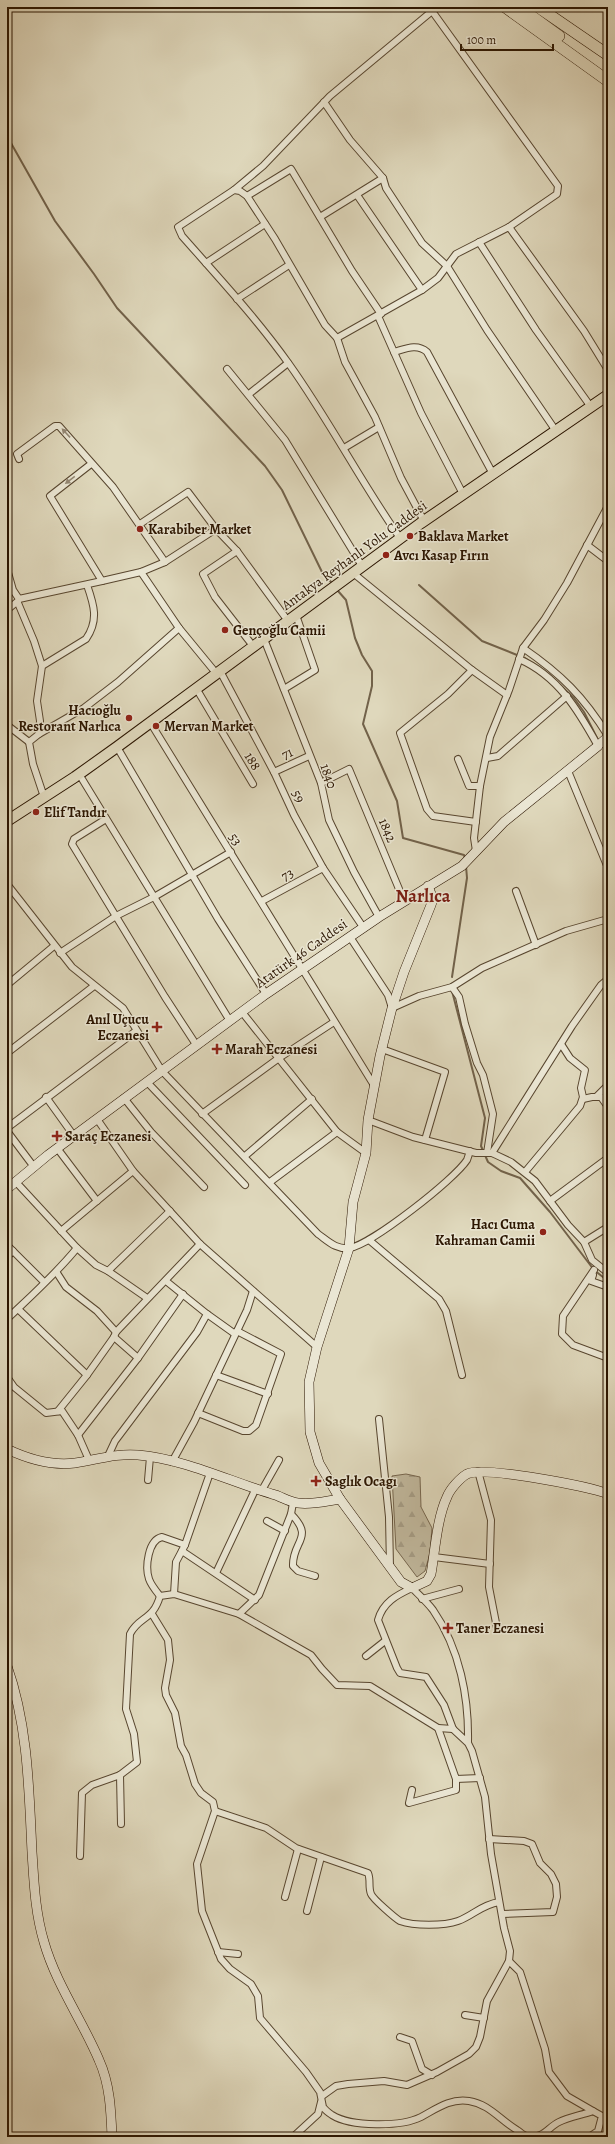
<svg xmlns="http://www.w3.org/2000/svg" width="615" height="2144" viewBox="0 0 615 2144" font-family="Alegreya,serif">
	<defs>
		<pattern id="forest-firs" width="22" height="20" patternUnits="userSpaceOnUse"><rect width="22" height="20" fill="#c0b79c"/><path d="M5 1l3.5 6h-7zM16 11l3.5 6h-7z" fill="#a59c85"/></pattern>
	</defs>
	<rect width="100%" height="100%" fill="#dfd8bc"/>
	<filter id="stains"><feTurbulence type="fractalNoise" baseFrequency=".005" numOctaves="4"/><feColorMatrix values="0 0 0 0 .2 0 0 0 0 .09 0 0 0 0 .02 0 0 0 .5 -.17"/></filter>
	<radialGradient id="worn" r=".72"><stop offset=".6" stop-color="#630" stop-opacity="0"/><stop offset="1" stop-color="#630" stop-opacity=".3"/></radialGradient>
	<polygon fill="url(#forest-firs)" stroke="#76664e" points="406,1474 420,1477 421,1507 432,1528 430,1553 425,1571 417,1577 396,1549 392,1476"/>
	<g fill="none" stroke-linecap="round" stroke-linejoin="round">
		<g stroke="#72624a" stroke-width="2">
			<polyline points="7,136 55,221 94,274 117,308 265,466 282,490 322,572 331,582"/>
			<polyline points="419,585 482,641 517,655"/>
			<polyline points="338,591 346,600 355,638 362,655 372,671 372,686 363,724 397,801 403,838 464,855 465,859"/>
			<polyline points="525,658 553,678"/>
			<polyline points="560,685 574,698 584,712 599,742"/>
			<polyline points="602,745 608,752"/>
			<polyline points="452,977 467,878 466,866"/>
			<polyline points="452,991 485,1118 481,1146 488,1162 501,1171 520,1178 550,1212 594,1270 608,1281"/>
		</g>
		<g stroke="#58462f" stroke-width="8">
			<g id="street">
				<polyline points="432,11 558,186 557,194 509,227"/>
				<polyline points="324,102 350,140 383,178"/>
				<polyline points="234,190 263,166 330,96 437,7"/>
				<polyline points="357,195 422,290"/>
				<polyline points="247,196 291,169 352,271 381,314"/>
				<polyline points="320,217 383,178 386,188 422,243 447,266 487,330 556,431"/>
				<polyline points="479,242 536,330 591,407"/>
				<polyline points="206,263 265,224"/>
				<polyline points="237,299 289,265"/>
				<polyline points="378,316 421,413 463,494"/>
				<polyline points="337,338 422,290 438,278 456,254 509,227 584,331 608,370"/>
				<path d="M394,352c11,-3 23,-9 33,0l66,122"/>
				<polyline points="227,369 285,440 362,566"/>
				<polyline points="249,394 288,363"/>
				<polyline points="344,448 379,427"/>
				<polyline points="19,459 17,454 55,426 59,426 113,487 165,562 141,572 102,581 50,496 91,464"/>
				<polyline points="140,524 188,492 216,529 237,551 288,621"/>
				<path d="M400,538c-39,-56 -71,-118 -111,-174 -32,-45 -70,-86 -107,-128l-4,-9 56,-37 6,1 7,5 28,43 50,86 12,13 8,24 30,55 26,61 23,43"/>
				<polyline points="587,545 608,561"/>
				<polyline points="237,551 203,574 215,597 253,646"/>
				<polyline points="165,562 216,529"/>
				<polyline points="7,569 13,590 19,599 102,581"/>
				<polyline points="141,572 179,628 216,673"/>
				<polyline points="353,573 472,670 507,695"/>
				<polyline points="18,603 34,641 42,666"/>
				<polyline points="7,610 18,601"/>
				<polyline points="264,639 321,783 329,820 354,872 379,917"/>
				<path d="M523,648c38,26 61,49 85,88"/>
				<path d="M519,659c39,17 59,51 79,87l2,-2"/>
				<polyline points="472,670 448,694 400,733 427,809 433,816 476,822"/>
				<polyline points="220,671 274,772 294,815 323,868 363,927"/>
				<polyline points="196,688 253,784"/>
				<polyline points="284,689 315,670 296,615"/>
				<polyline points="150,722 375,1087"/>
				<polyline points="7,725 29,742"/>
				<polyline points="39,734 84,708 118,682 179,628"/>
				<polyline points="117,747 218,919 266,994"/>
				<polyline points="487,758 498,756 567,696"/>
				<polyline points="458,759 469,786 480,786"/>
				<polyline points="568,771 608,868"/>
				<polyline points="274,772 309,756"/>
				<polyline points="79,774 230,1021"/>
				<polyline points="321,783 349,769 404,901"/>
				<path d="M44,797l-11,-33 -4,-22 10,-8 1,-13 -3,-20 5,-35 44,-27c13,-19 8,-34 1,-54"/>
				<polyline points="106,819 74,839 72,844 165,997 197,1046"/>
				<polyline points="476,851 474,838 480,786 490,737 509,690 523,648 544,620 567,583 608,506"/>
				<path d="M7,884l65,83 51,41 39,63 156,163c10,7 18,16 32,14 22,-4 105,-69 117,-88 1,-3 2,-6 3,-9"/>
				<polyline points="516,891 536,945"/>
				<polyline points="262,901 323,868"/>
				<polyline points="350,937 388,995 392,1008 419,996 452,987 482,968 566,931 608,919"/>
				<polyline points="60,953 116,916 154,897 231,852"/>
				<polyline points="7,985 54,946"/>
				<polyline points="452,987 459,997 465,1024 477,1063 483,1075 493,1114 487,1153"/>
				<polyline points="242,1012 337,1132 366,1153"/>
				<polyline points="382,1049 445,1072 425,1140"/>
				<polyline points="7,1053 94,986"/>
				<polyline points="147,1082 245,1185"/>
				<polyline points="597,1096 608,1085"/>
				<polyline points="46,1097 74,1136"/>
				<polyline points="124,1098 151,1132 204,1187"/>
				<polyline points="583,1099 592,1097 601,1097 608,1107"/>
				<polyline points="202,1114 279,1058 334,1022"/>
				<polyline points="97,1119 133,1171 200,1244 317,1347"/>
				<polyline points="368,1120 413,1137 476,1153 492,1153 511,1162 535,1181 568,1225 584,1242 592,1260 608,1273"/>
				<polyline points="7,1128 136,1031"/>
				<polyline points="7,1131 34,1167"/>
				<polyline points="57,1148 97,1201"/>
				<polyline points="492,1153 572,1026 601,985 608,979"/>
				<polyline points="245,1156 312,1099"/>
				<polyline points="525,1172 580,1106 583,1097 581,1088 585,1070 570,1058 561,1044"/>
				<polyline points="16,1182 77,1248 96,1265 108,1271 147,1298"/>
				<polyline points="270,1182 337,1132"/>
				<polyline points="550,1201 608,1158"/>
				<polyline points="61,1231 133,1171"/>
				<polyline points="369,1240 439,1299 446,1311 462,1375"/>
				<polyline points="584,1242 608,1227"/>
				<polyline points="7,1245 44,1282"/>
				<polyline points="7,1257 13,1251"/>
				<polyline points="594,1270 563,1316 562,1334 573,1345 608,1358"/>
				<polyline points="108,1271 170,1211"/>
				<polyline points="57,1273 66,1287 97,1311 116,1332"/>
				<polyline points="593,1275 591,1281 608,1287"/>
				<polyline points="166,1281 207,1314 235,1334"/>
				<polyline points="18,1309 87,1375"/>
				<path d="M7,1319c24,-23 49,-45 70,-71"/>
				<polyline points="114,1337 138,1358"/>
				<polyline points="216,1375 268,1394"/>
				<polyline points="7,1377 14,1387 46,1413 62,1411 78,1435 89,1460"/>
				<polyline points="58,1411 87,1375 114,1337 116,1332 200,1244"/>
				<polyline points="198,1413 243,1431 249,1431 256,1425 281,1354 237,1331"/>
				<polyline points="379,1419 389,1517 390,1567"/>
				<polyline points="78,1435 138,1358 183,1294"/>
				<polyline points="108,1456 115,1441 197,1332 207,1314"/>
				<polyline points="172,1462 194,1422 247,1310 253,1291"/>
				<polyline points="478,1471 491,1520 489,1587 497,1628"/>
				<polyline points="148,1480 150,1457"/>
				<polyline points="262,1490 279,1460"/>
				<path d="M291,1514c24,24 1,27 2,52l5,5 17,5"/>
				<polyline points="267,1521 285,1531"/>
				<polyline points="182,1551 255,1600"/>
				<polyline points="434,1557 490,1564"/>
				<polyline points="216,1573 256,1488"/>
				<polyline points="174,1594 176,1562 185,1545 210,1473"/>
				<path d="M160,1596c-4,-5 -9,-11 -11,-17 -4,-12 -1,-39 13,-42l23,8"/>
				<polyline points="422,1599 459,1589"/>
				<path d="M152,1614l16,26 2,20 -5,28 1,7 9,18 6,33 5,9 9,29 6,9 12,9 2,9 -18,53 5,47 19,48 9,10 21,15 7,12 2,22 46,54 14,20 3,15c2,3 6,6 9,8 19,12 69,12 89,2 15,-8 29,-19 48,-16 20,3 31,19 48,29 3,2 7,6 10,6 17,3 20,-8 32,-14 10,-5 23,-7 34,-11l9,5 -4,15 -9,6"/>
				<polyline points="239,1614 259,1595 291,1514 293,1503"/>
				<polyline points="366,1656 385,1641"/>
				<polyline points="438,1728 453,1729"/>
				<polyline points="120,1775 121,1824"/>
				<polyline points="412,1790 409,1803 456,1790 456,1779"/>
				<path d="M215,1811l51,17 30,20 72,25c3,7 0,14 3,21 2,5 24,24 29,27 14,5 44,5 58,0 16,-6 23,-16 41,-19"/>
				<polyline points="489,1839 524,1841 532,1844 540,1863 551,1874 556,1884 557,1897 553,1912 502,1914"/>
				<path d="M80,1856l2,-63 10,-8 28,-10 17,-13 -3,-28 -8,-25 4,-75c9,-18 23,-13 30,-38l14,-2 65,20 72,41 11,14 15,16 33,1 68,42 18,51 24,-1"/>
				<polyline points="285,1897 298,1849"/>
				<polyline points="307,1911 321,1857"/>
				<polyline points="218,1952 238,1954"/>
				<polyline points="509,1961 520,1972 545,2049 549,2072 567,2096 593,2111"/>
				<polyline points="465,2015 484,2018"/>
				<polyline points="400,2037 412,2041 422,2069 432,2075"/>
				<path d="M322,2096l14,-10 12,-2 36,-3 23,4 30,-13 32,-18 7,-7 4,-10 7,-36 22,-40 1,-10 -6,-23 -13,-74 -6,-57 -13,-46 -4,-8 -15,-14 -9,-24 -18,-28 -26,-4 -3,-5 -19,-48c5,-18 19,-25 34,-32 7,7 15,14 21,22 27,39 36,88 35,133"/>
				<polyline points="293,2137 318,2114 321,2102"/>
			</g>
		</g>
		<g stroke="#2b1500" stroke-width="10">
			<g id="secondary">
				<polyline points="601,743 608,737"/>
				<path d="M428,886l5,13 -2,6 -27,67 -12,36 -12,48 -12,64 -2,33 -13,49 -4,46 -32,99 -8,35 1,50 9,31 21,36 61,83 11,6 15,-7 4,-7c4,-23 6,-56 16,-77 3,-8 13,-19 20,-23 16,-8 121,12 141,20"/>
				<polyline points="7,1189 48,1155 266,994 379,917 462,866 504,822 598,746"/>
				<path d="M7,1449c21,10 44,17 68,14 21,-3 41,-10 63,-8 46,4 91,26 134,39 9,2 16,8 26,9 14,2 28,-2 42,-4"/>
				<path d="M7,1666c21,59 22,124 25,186 2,30 3,60 12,90 12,42 38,78 55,118 11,24 12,51 13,77"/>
			</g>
		</g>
		<g stroke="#2b1500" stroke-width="12">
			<polyline id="primary" points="7,821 75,777 117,747 421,523 608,395"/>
		</g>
		<g stroke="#2b1500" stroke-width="12">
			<g id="highway">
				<polyline points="505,7 608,81"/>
				<polyline points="519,7 559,36"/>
				<polyline points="538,7 608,55"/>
			</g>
		</g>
		<use href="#street" stroke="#eae6d3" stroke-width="6"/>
		<use href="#secondary" stroke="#eae6d3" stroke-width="9"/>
		<use href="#primary" stroke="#dfd8bc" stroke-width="10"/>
		<use href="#highway" stroke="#dfd8bc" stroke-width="11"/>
	</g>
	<defs><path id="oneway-solid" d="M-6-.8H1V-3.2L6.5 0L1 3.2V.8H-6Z"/></defs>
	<g fill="#948874">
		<use href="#oneway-solid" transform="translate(66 433) rotate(-133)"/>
		<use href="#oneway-solid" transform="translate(70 480) rotate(143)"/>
	</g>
	<g fill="#8f2418" stroke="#eae6d3" stroke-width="1.5">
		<circle cx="140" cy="529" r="4"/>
		<circle cx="410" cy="536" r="4"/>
		<circle cx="386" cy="555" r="4"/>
		<circle cx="225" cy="630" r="4"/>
		<circle cx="129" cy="718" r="4"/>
		<circle cx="156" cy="726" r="4"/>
		<circle cx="36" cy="812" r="4"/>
		<path d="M155 1021h4v4h4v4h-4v4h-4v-4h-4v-4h4z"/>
		<path d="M215 1043h4v4h4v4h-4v4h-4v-4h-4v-4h4z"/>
		<path d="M55 1130h4v4h4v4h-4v4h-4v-4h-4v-4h4z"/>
		<circle cx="543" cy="1232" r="4"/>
		<path d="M314 1475h4v4h4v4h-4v4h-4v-4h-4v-4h4z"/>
		<path d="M446 1622h4v4h4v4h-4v4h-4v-4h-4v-4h4z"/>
	</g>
	<g text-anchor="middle" stroke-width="3" stroke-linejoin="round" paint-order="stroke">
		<g font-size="14" font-weight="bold" fill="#2b1500" stroke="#eae6d3" text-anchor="start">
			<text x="148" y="534">Karabiber Market</text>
			<text x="418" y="541">Baklava Market</text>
			<text x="394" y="560">Avcı Kasap Fırın</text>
			<text x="233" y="635">Gençoğlu Camii</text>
			<text x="121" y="715" text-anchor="end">Hacıoğlu<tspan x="121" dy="16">Restorant Narlıca</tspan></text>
			<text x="164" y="731">Mervan Market</text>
			<text x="44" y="817">Elif Tandır</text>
			<text x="149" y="1024" text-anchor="end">Anıl Uçucu<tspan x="149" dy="16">Eczanesi</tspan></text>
			<text x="225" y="1054">Marah Eczanesi</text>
			<text x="65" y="1141">Saraç Eczanesi</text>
			<text x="535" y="1229" text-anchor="end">Hacı Cuma<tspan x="535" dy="16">Kahraman Camii</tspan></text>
			<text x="325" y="1486">Saglık Ocagı</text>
			<text x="456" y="1633">Taner Eczanesi</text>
		</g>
		<g font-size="14" fill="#2b1500" stroke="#eae6d3">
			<text transform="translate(354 555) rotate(-36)" y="5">Antakya Reyhanlı Yolu Caddesi</text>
			<text transform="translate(287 753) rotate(-25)" y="5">71</text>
			<text transform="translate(253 761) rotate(59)" y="5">188</text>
			<text transform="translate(329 776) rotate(71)" y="5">1840</text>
			<text transform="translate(299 796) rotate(65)" y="5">59</text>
			<text transform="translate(388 830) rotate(67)" y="5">1842</text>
			<text transform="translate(236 839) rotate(57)" y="5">53</text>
			<text transform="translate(287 874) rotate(-29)" y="5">73</text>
			<text transform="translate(301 953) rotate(-35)" y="5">Atatürk 46 Caddesi</text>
		</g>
		<g font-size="18" font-weight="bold" fill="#7a1f14" stroke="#eae6d3">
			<text x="423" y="902">Narlıca</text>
		</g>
	</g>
	<rect width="615" height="2144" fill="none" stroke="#dfd8bc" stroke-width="24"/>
	<rect x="8" y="8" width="599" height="2128" fill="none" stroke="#2b1500" stroke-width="2"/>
	<rect x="12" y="12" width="591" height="2120" fill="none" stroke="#2b1500"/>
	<path d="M461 44v6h92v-6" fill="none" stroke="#2b1500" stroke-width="2"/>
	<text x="467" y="44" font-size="12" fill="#2b1500" stroke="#eae6d3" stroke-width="3" paint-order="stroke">100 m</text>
	<rect width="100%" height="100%" filter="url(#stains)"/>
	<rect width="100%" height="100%" fill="url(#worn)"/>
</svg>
